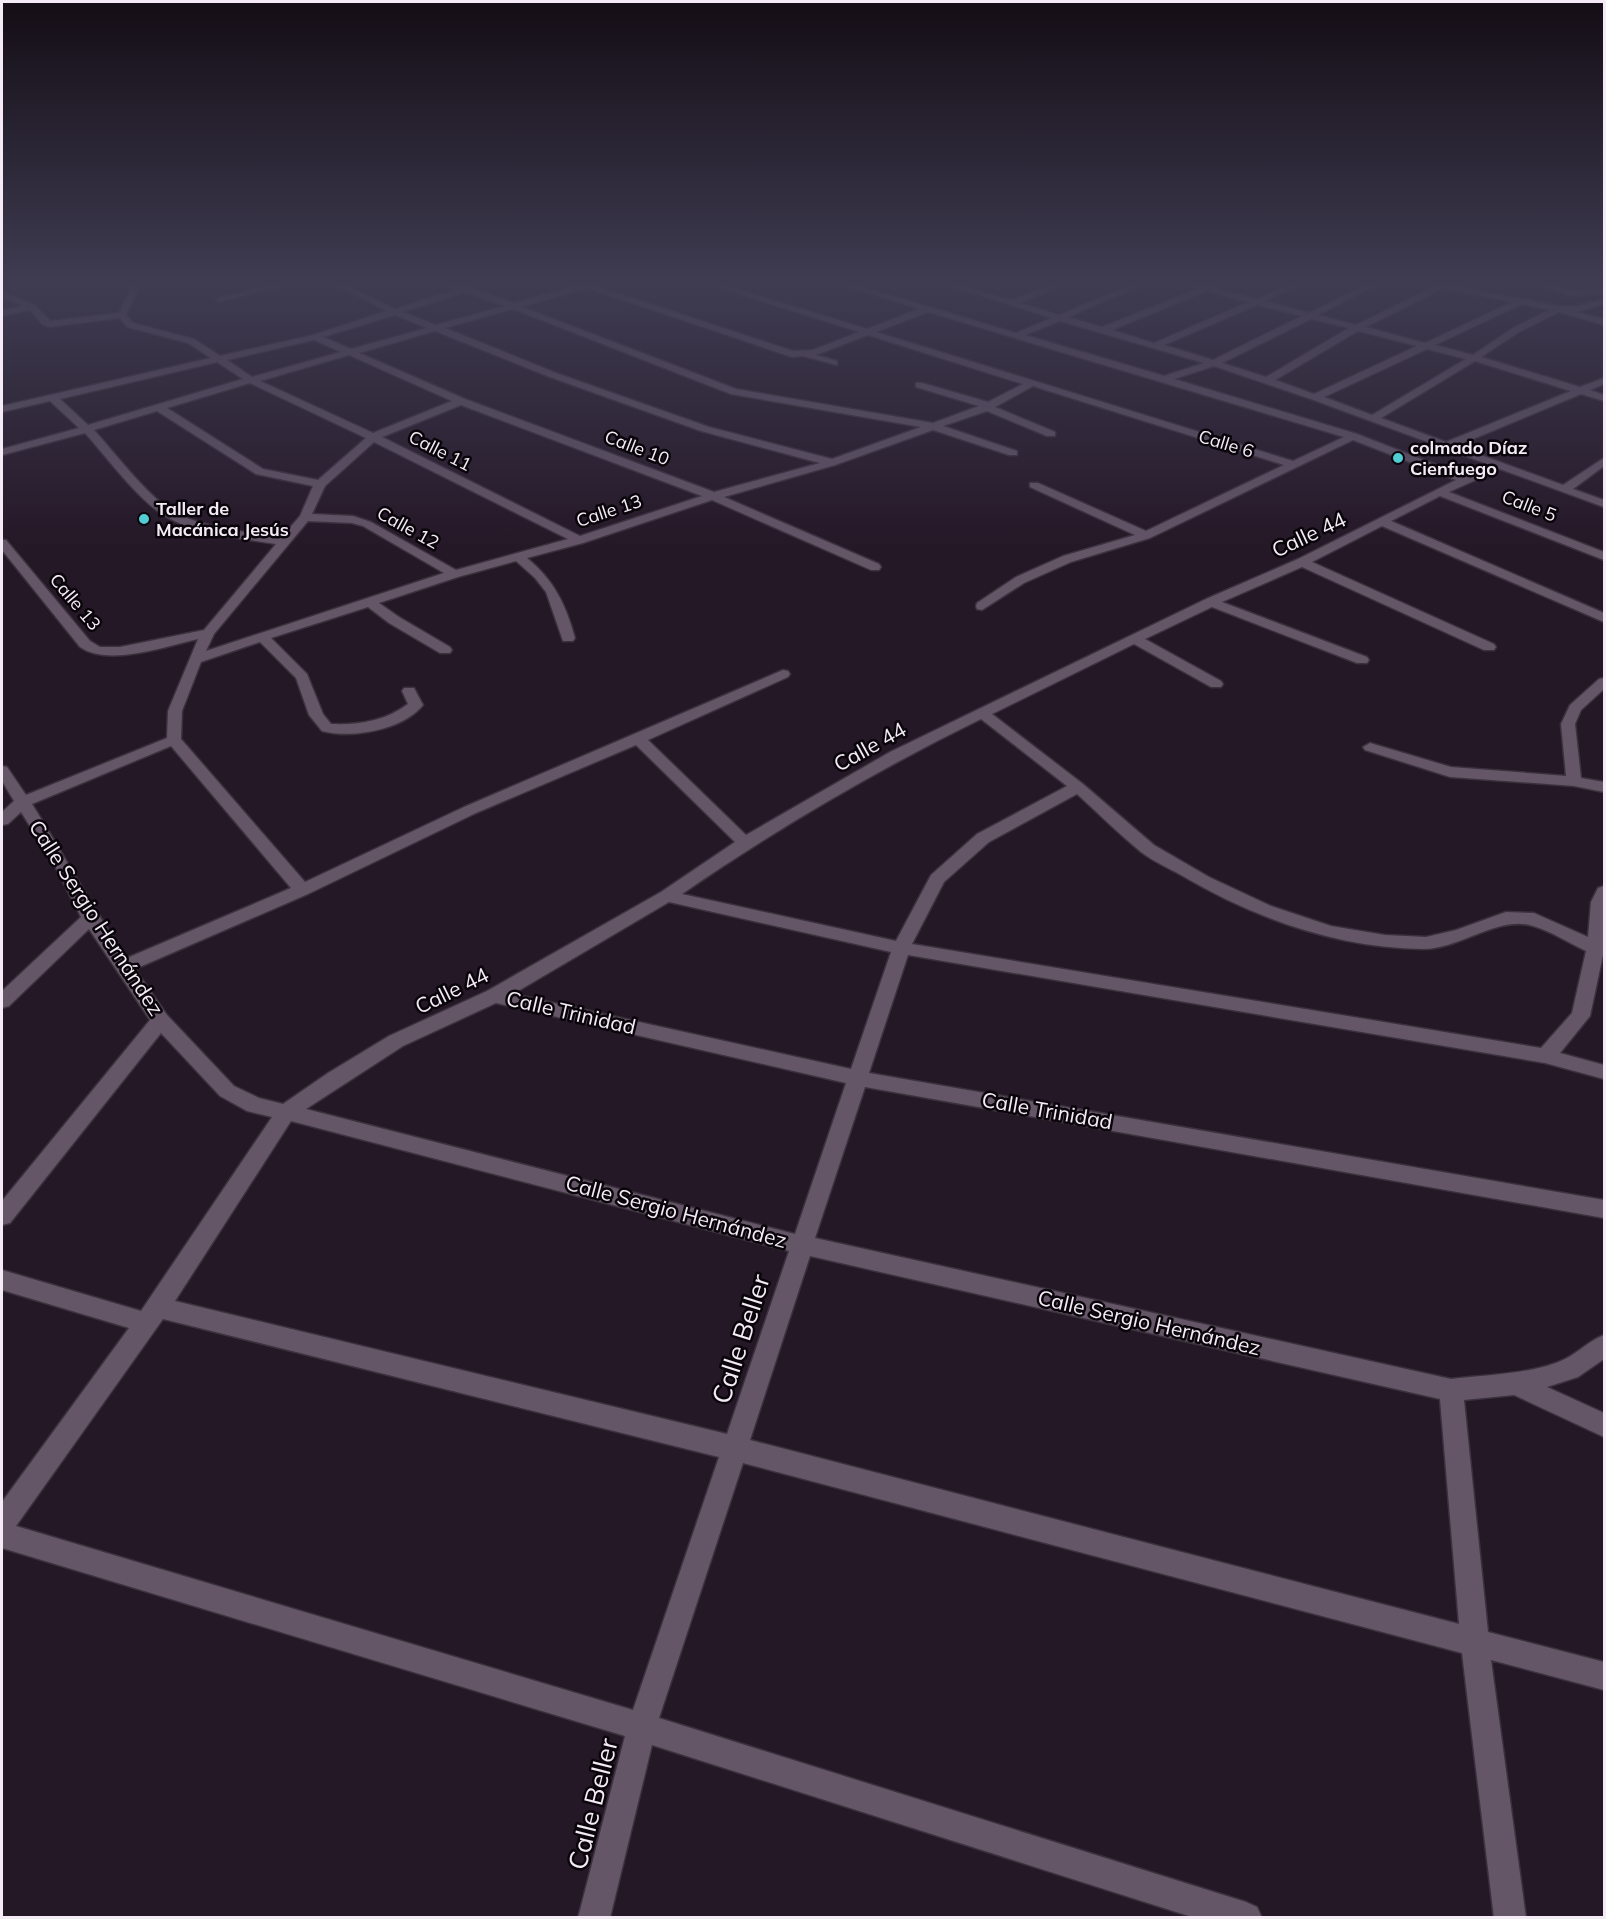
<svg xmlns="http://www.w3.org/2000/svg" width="1606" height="1919" viewBox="0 0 1606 1919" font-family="Mulish,sans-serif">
	<rect width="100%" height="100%" fill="#241726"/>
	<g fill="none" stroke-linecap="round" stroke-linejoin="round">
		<g stroke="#3b313d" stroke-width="3">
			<g id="minor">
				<path d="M128,284h8l2,6 -12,25 7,8 61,16 26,17 93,-21 74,-24 -54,-27h11l51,25 62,-20 -12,-5 25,3 44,16 65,-19h18l-1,2 197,65 20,-1 46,-18 -151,-48h13l146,45 52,-20 -79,-25h13l163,49 36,-15 -110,-34h13l56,16 42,-16h11l-44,19 39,12 74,-31h11l-76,33 34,10 96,-38 -14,-5 24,1 48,14 35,-15h11l-37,17 44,12 58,-29h11l-60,31 38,10 79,-39 -4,-2h16l111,22h19l27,-7v5l-27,8 27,7v6l-45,-13 -40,20 -38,25 99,30 24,-9v6l-14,6 14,5v6l-23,-7 -125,52 107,39 41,-27v8l-31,23 31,11v7l-104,-38 -51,23 155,60v8l-164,-64 -49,25 213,92v9l-222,-96 -70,36 182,82 2,3 -2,3h-10l-182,-83 -80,35 145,55 2,3 -2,3h-10l-145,-56 -67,32 76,42 2,3 -2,3h-10l-77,-43 -142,70 91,70 71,61 55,32 62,29 60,20 54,9 41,2 30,-7 50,-18 28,1 54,24 3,-35 7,-14 6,-2v64l-14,66 -30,37 44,12v14l-59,-16 -637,-108 -39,118 735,127v18l-739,-131 -50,151 636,141c33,-4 84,-5 114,-20 14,-7 25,-19 39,-24v24l-26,18 -31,10 57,26v24l-90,-42 -50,5 24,232 116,30v28l-113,-30 35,258h-32l-32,-265 -719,-190 -84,255 587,184 11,5 5,11h-67l-543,-173 -42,173h-32l47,-182 -623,-188v-46l127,-174 -127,-38v-20l139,41 131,-194 -25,-6 -27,-15 -59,-63 -151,190 -8,2v-24l148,-181 -61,-91 -80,77 -7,2v-17l79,-74 -26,-51 -34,-54 -13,12 -6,1v-13l12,-11 -12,-20v-15l5,1 19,28 141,-57 1,-27 30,-72c-31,7 -90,28 -118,8l-78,-97v-10h4l84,101 10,6h20l84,-17 72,-86c-36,-6 -79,-9 -111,-28 -28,-17 -58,-59 -80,-83l-83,22v-6l77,-21 -29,-27 -48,11v-6l209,-48 -23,-15 -61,-16 -7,-9 -71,9 -7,-3 -12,-14 -28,6v-6l21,-4 -21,-8v-6l33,13 15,16 69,-8 11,-23zM587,288l205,69 11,-1 34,9v-4l-21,-6 52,-20 155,49 -35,18 -66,-19h-6v4l63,19 -46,17 -197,-34 -214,-82zM1444,288l68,14 -87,41 -59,-16zM1207,291l41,11 -94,41 -42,-13zM465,292l40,14 -69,19 -33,-13zM1522,304l27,6 -36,18 -40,27 -38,-10zM1257,305l45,11 -89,44 -49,-15zM513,309l218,85 190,33 -89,32 -123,-32 -153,-54 -111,-45zM928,312l416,125 -51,24 -417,-129zM395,315l32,13 -76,21 -28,-12zM1311,319l38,9 -83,49 -44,-14zM1060,321l144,42 -40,13 -139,-41zM435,331l115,46 151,54 119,32 -106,29 -249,-93 -106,-46zM1358,331l59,15 -103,48 -39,-14zM314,340l27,12 -89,25 -25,-17zM1427,349l39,10 -94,56 -48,-18zM349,355l103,46 -79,32 -113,-52zM1475,361l96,30 -125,51 -65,-24zM217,362l26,17 -155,46 -28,-26zM1214,366l97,33 179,66 -25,11 -108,-42 -183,-55zM250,383l116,55 -48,42 -55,-11 -96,-61zM1033,386l251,79 -138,66 -108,-48h-8v4l105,48 -72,21 -47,21 -39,26 -1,3 1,3 5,1 42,-27 47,-21 79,-24 203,-98 103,40 -158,79 -92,40 -316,153 -144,83 -98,-95 140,-63 2,-3 -2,-3 -5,-1 -319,137 -159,75 -124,-143 1,-28 19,-49 59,-20 36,36 13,37 13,16c30,8 81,-1 101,-26l-9,-17h-10l-2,3 6,13c-23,17 -48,21 -77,20l-8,-10 -16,-40 -36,-36 97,-31 21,16 51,30h10l2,-3 -2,-3 -51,-30 -20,-14 79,-26 58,-16 19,17 11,14 17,49h10l2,-3c-9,-33 -21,-58 -48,-80l56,-15 129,-43 159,70h8l2,-3 -2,-3 -155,-67 111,-32 98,-35 76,25h8v-4l-74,-25 44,-15 60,25h8v-4l-60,-25zM461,405l241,91 -122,40 -198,-99zM157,411l99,63 57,12 -13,30 -19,22c-35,-7 -75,-9 -107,-26 -24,-13 -60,-60 -80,-82zM374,442l194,97 -112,31 -85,-48 -18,-6 -41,-2 13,-28zM308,521l44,2 11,3 81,47 -238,78 8,-17zM981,719l86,67 -90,48 -46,41 -35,66 -214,-47c96,-66 195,-124 299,-175zM636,745l99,97 -74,50 -174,99 -98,45 -61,37 -45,31 -24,-6 -25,-12 -67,-71 -32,-46 173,-75 168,-81zM171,746l120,142 -164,70c-35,-50 -63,-103 -95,-154zM1077,794c21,19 42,40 64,58 12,9 27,16 40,23 73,43 156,73 242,74 35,1 76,-34 110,-23 18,5 36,17 53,25l-14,62 -31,35 -629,-104 32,-62 45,-40zM669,902l222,50 -40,117 -338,-75zM496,1003l350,80 -51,151 -489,-125 97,-63zM291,1121l498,130 -62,183 -552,-133zM810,1256l630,143 19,225 -709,-184zM163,1319l556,138 -86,253 -617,-184z"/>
				<polygon points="274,284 289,284 219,302 215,299"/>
				<polygon points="1540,284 1552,284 1571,290 1604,289 1604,294 1570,296"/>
				<polygon points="1604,678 1604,689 1581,710 1575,724 1581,778 1604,782 1604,792 1574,786 1450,777 1365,750 1363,747 1370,743 1451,767 1566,776 1561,724 1570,705 1599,679"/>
			</g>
		</g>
		<use href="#minor" fill="#645567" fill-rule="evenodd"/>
	</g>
	<linearGradient id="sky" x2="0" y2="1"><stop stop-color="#140d15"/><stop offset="0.51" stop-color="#3f3c52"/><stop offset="1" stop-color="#3f3c52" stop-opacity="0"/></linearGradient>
	<rect width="1606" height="553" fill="url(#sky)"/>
	<g fill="#51ccd2" stroke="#0a050b" stroke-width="2">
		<circle cx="1398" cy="458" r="6"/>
		<circle cx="144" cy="519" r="6"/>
	</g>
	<g text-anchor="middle" stroke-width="5" stroke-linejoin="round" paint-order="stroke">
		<g font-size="18" fill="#f4ebf6" stroke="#0a050b">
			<text transform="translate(1226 444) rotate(17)" y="6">Calle 6</text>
			<text transform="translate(637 448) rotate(21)" y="6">Calle 10</text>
			<text transform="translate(440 451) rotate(27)" y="6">Calle 11</text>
			<text transform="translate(1529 506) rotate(21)" y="6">Calle 5</text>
			<text transform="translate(609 511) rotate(-18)" y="6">Calle 13</text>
			<text transform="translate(408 528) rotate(29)" y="6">Calle 12</text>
			<text transform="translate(75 602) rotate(50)" y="6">Calle 13</text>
		</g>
		<g font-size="18" font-weight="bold" fill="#f4ebf6" stroke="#0a050b" text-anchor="start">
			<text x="1410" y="454">colmado Díaz<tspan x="1410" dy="21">Cienfuego</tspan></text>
			<text x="156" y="515">Taller de<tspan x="156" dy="21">Macánica Jesús</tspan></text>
		</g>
		<g font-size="21" fill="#f4ebf6" stroke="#0a050b">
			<text transform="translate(1309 535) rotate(-25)" y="7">Calle 44</text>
			<text transform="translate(870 747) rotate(-29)" y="7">Calle 44</text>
			<text transform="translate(96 918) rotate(57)" y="7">Calle Sergio Hernández</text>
			<text transform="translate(452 991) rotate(-26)" y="7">Calle 44</text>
			<text transform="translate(571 1013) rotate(13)" y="7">Calle Trinidad</text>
			<text transform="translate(1047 1111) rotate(10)" y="7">Calle Trinidad</text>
			<text transform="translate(676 1212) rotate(15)" y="7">Calle Sergio Hernández</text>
			<text transform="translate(1149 1323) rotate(13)" y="7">Calle Sergio Hernández</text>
		</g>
		<g font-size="26" fill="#f4ebf6" stroke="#0a050b">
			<text transform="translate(741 1339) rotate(-72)" y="9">Calle Beller</text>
			<text transform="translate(593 1804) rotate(-76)" y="9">Calle Beller</text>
		</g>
	</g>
	<rect width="1606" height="1919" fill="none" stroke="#f4ebf6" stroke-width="6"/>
</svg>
